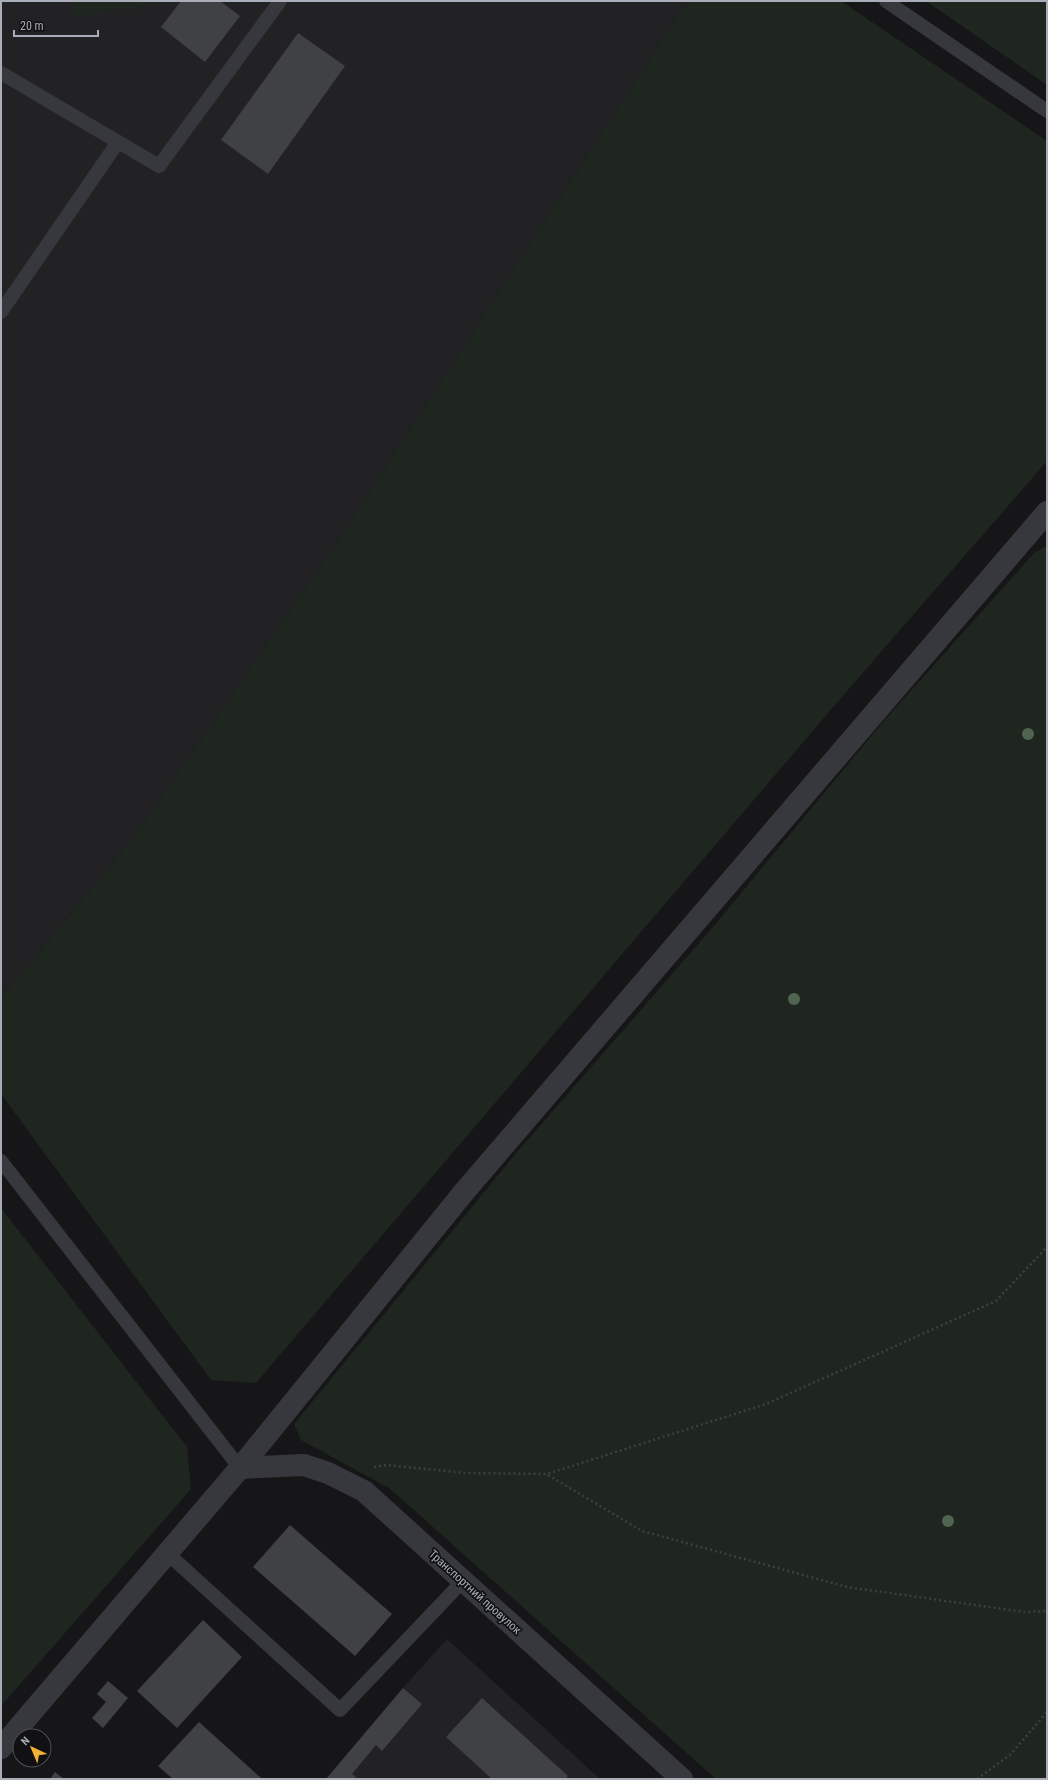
<svg xmlns="http://www.w3.org/2000/svg" width="1048" height="1780" viewBox="0 0 1048 1780" font-family="'Roboto Condensed',sans-serif">
	<rect width="100%" height="100%" fill="#161618"/>
	<g fill="#222225">
		<polygon points="1,1 687,1 334,547 131,841 1,998"/>
		<polygon points="447,1639 600,1779 326,1779 403,1688"/>
	</g>
	<g fill="#1e261f">
		<polygon points="70,1 150,1 132,10 111,9 77,19"/>
		<polygon points="687,1 841,1 1047,141 1047,461 834,706 256,1383 211,1380 1,1094 1,998 131,841 334,547"/>
		<polygon points="926,1 1047,1 1047,85"/>
		<polygon points="1047,546 1047,1779 716,1779 389,1488 301,1440 294,1424 512,1158 713,927 883,722 1034,553"/>
		<polygon points="1,1208 187,1447 191,1489 1,1706"/>
	</g>
	<g fill="#404145">
		<polygon points="181,1 220,1 240,16 205,62 161,27"/>
		<polygon points="298,33 345,66 268,174 221,140"/>
		<polygon points="290,1525 392,1614 355,1656 253,1567"/>
		<polygon points="203,1620 242,1657 177,1728 137,1691"/>
		<polygon points="108,1681 128,1698 103,1728 92,1718 106,1702 97,1694"/>
		<polygon points="403,1688 422,1704 382,1751 376,1745 352,1774 358,1779 326,1779"/>
		<polygon points="482,1698 568,1776 565,1779 492,1779 446,1737"/>
		<polygon points="199,1722 262,1779 173,1779 158,1766"/>
		<polygon points="55,1772 64,1779 50,1779"/>
	</g>
	<g fill="none" stroke-linecap="round" stroke-linejoin="round">
		<g stroke="#3d3f44" stroke-width="2.5" stroke-dasharray="2 3" stroke-linecap="butt">
			<polyline points="374,1467 387,1465 465,1473 547,1474 766,1404 996,1301 1047,1247"/>
			<polyline points="548,1475 642,1531 847,1587 1025,1612 1047,1611"/>
			<polyline points="977,1779 1010,1755 1047,1712"/>
		</g>
		<g stroke="#37383d" stroke-width="14">
			<polyline points="886,1 1047,111"/>
			<polyline points="1,73 159,166 280,1"/>
			<polyline points="1,312 118,142"/>
			<polyline points="1,1161 240,1468"/>
			<polyline points="167,1553 340,1710 463,1581"/>
		</g>
		<g stroke="#37383d" stroke-width="22">
			<polyline points="240,1468 304,1465 328,1473 364,1491 682,1779"/>
			<polyline points="1,1748 240,1468 464,1192 1047,512"/>
		</g>
	</g>
	<g fill="#506452">
		<circle cx="1028" cy="734" r="6"/>
		<circle cx="794" cy="999" r="6"/>
		<circle cx="948" cy="1521" r="6"/>
	</g>
	<g text-anchor="middle" stroke-width="3.5" stroke-linejoin="round" paint-order="stroke">
		<g font-size="12" fill="#a8adb8" stroke="#111113">
			<text transform="translate(475 1592) rotate(42)" y="4">Транспортний провулок</text>
		</g>
	</g>
	<rect width="1048" height="1780" fill="none" stroke="#a8adb8" stroke-width="4"/>
	<g transform="translate(32 1748) rotate(316)"><circle r="19" fill="#111113" stroke="#4d4f55"/>
	<path d="M0-3L7 15L0 10L-7 15Z" fill="#f2b134"/>
	<text y="-6" font-size="11" font-weight="bold" text-anchor="middle" fill="#a8adb8">N</text>
	</g>
	<path d="M14 30v6h84v-6" fill="none" stroke="#a8adb8" stroke-width="2"/>
	<text x="20" y="30" font-size="12" fill="#a8adb8" stroke="#111113" stroke-width="3" paint-order="stroke">20 m</text>
</svg>
